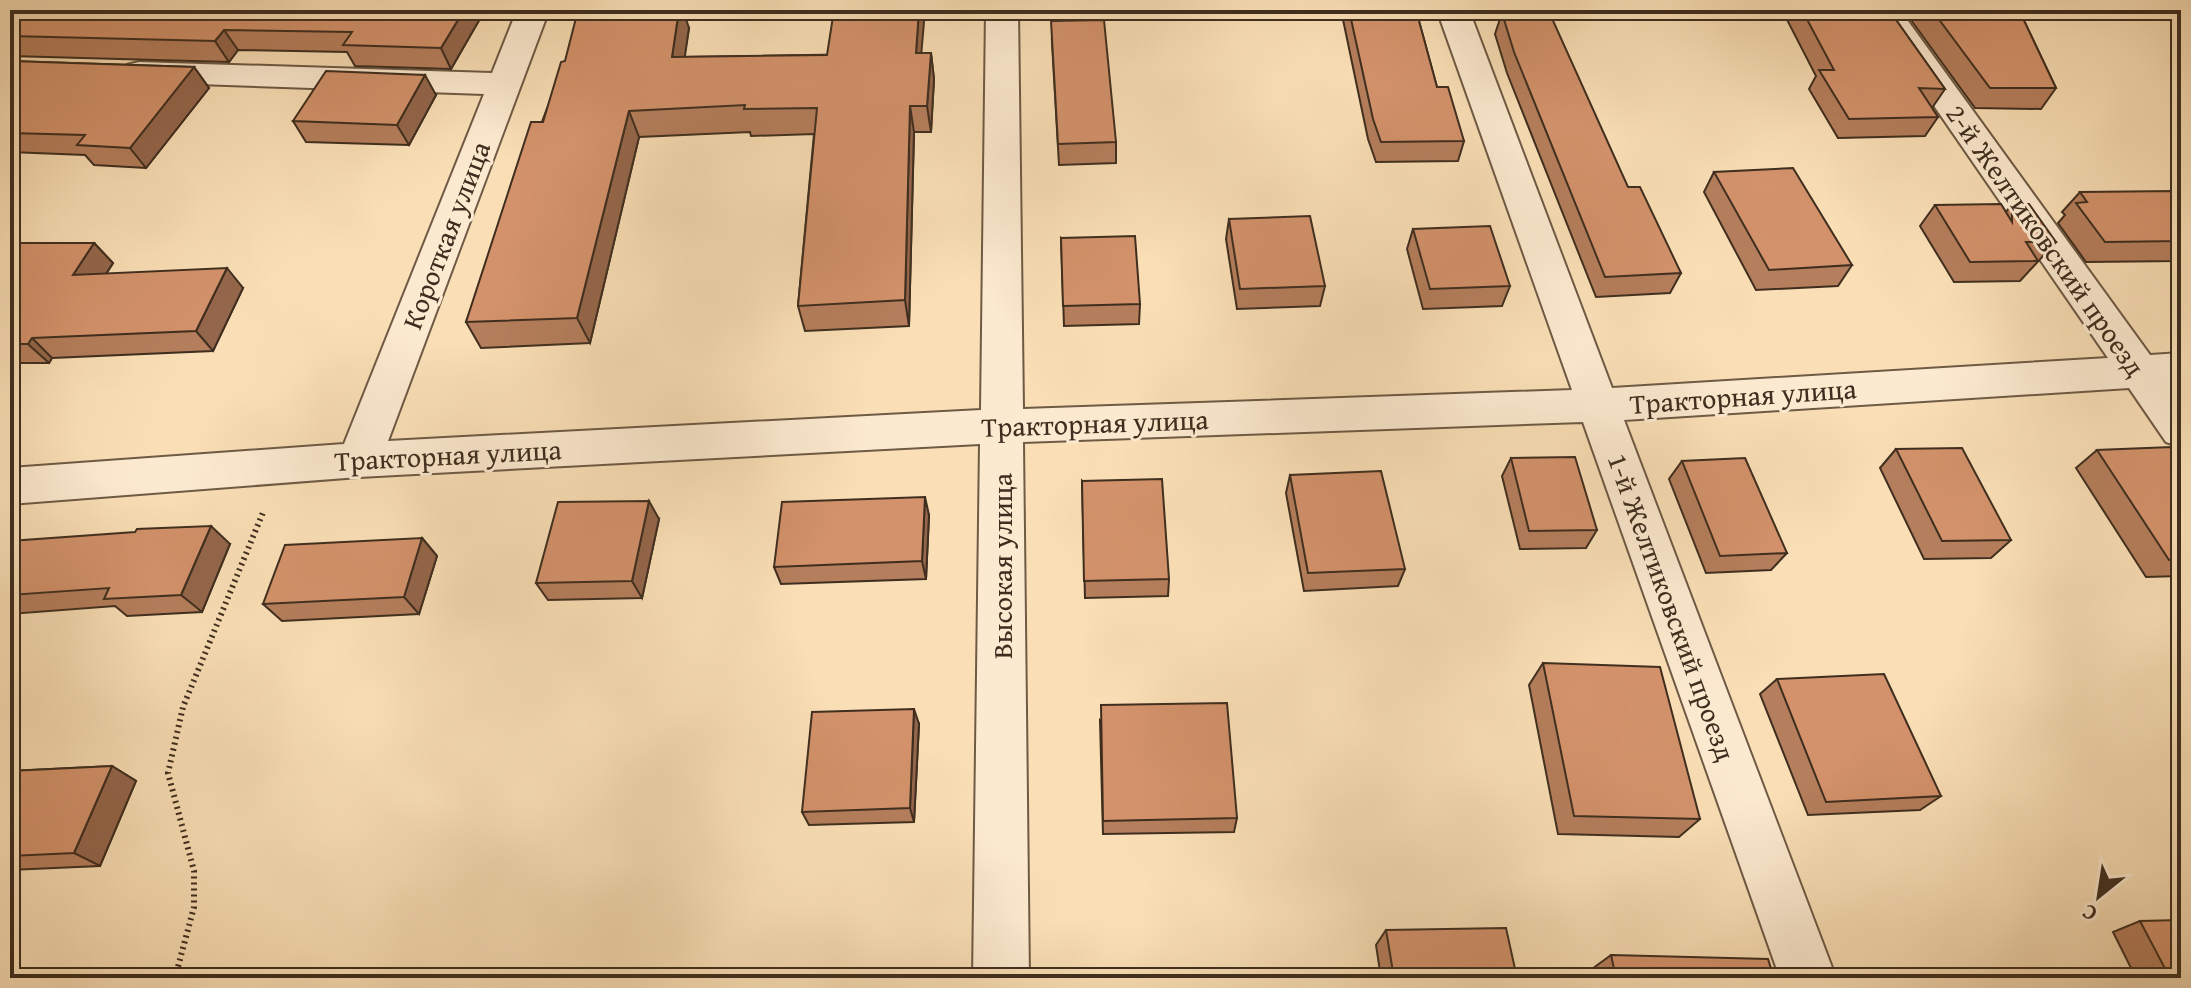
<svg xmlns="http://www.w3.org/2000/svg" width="2191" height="988" viewBox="0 0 2191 988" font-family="'Gentium Book Plus',serif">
	<rect width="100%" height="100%" fill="#fadfb6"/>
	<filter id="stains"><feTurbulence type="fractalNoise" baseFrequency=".0025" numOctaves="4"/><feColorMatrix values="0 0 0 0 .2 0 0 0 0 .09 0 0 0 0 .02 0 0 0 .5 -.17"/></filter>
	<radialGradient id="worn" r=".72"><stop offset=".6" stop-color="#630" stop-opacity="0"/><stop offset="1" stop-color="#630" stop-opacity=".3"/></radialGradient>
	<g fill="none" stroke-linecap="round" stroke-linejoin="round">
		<g stroke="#6e5a45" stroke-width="4">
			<polygon id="minor" points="517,10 549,10 388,441 981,410 986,10 1018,10 1023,409 1572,390 1437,10 1469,10 1612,388 2108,358 1868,10 1900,10 2150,355 2181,353 2181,385 2172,385 2181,398 2181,447 2166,442 2129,388 1624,420 1836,978 1780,978 1583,422 1023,442 1029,978 973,978 980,444 359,477 10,504 10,468 344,444 484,94 139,82 127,79 122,72 127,65 139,62 492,73"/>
		</g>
		<polyline stroke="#3f2e1f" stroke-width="6" stroke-dasharray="2 4" stroke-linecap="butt" points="175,978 194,907 194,871 168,773 183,707 264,510"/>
		<use href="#minor" fill="#fcead0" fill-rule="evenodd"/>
	</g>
	<g fill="#b57e5c" stroke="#3f2e1f" stroke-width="2">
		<polygon points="10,10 485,10 451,69 355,66 347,52 238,50 229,62 10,56"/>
		<polygon points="1341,10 1416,10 1437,87 1464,141 1458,161 1376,162 1368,139"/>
		<polygon points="1782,10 1889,10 1945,89 1932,108 1938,117 1925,136 1838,138 1809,89 1816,76"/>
		<polygon points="1917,10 2019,10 2056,88 2041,109 1975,108 1911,20"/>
		<polygon points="1502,13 1628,187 1681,273 1670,293 1596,297 1507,73 1495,34"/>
		<polygon points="689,28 684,57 931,53 934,79 931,132 914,132 909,326 805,331 798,306 814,134 751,136 750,132 639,137 590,343 481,348 466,322 565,61"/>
		<polygon points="1052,42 1116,142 1116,163 1059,165"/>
		<polygon points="10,61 194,67 209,88 146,168 94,165 85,155 10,152"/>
		<polygon points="436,95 409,145 306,142 293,121"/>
		<polygon points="1714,172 1852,265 1838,286 1756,290 1704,192"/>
		<polygon points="2080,192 2181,197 2181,261 2086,262 2058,223 2065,215 2062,212"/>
		<polygon points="2012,204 2056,242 2020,281 1954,282 1920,226 1935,205 2006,212"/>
		<polygon points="1229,219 1325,286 1320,306 1237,309 1226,239"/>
		<polygon points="1413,229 1510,286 1502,306 1423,309 1407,249"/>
		<polygon points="1061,238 1140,304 1139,324 1064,326"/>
		<polygon points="94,243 113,263 106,274 243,288 213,351 52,358 49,363 10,363 10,256"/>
		<polygon points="1896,449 2011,540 1991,558 1924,559 1880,468"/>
		<polygon points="2097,450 2181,460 2181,576 2146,577 2076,468"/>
		<polygon points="1511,458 1597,530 1586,548 1520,549 1502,476"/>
		<polygon points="1682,461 1787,553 1771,570 1706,573 1669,479"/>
		<polygon points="1290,475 1405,569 1398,586 1304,591 1286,493"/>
		<polygon points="1082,481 1169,579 1168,596 1085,598"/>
		<polygon points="929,515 926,579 781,584 774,567"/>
		<polygon points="659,519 642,598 548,600 536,583"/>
		<polygon points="422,538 437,556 419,614 282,621 263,604"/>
		<polygon points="10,541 230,544 202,612 127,616 115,606 10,614"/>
		<polygon points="2181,648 2181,666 2174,653"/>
		<polygon points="1543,663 1700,819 1679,837 1558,834 1529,685"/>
		<polygon points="1777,679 1941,796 1920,810 1808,815 1760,694"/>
		<polygon points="1100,720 1237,818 1234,832 1103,834"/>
		<polygon points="919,724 914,822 809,825 802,812"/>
		<polygon points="112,766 136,781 100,866 10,870 10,771"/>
		<polygon points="2140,921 2181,978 2136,978 2113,932"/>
		<polygon points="1386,930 1517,978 1381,978 1376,945"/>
		<polygon points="1611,955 1774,978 1593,978 1592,969"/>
	</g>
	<g fill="#94664b" stroke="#3f2e1f" stroke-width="2">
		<polygon points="464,10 485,10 451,69 441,48"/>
		<polygon points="679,10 683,10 689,28 681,83 672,57"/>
		<polygon points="919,10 925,10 919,80 916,53"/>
		<polygon points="224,30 238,50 229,62 215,41"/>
		<polygon points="931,53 934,79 931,132 927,106"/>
		<polygon points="194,67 209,88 146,168 130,148"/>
		<polygon points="425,75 436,95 409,145 397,125"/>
		<polygon points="910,106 914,132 909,326 905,300"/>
		<polygon points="629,111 639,137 590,343 577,318"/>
		<polygon points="94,243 113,263 92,295 73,275"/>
		<polygon points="227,268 243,288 213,351 196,331"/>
		<polygon points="32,338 52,358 49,363 28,344"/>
		<polygon points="925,497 929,515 926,579 922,561"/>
		<polygon points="649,501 659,519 642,598 632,581"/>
		<polygon points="211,526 230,544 202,612 181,595"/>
		<polygon points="422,538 437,556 419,614 404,597"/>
		<polygon points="914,709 919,724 914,822 910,808"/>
		<polygon points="112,766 136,781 100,866 74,853"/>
	</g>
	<g fill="#d3926b" stroke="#3f2e1f" stroke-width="2">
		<polygon points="10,10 464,10 441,48 343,45 352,32 224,30 215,41 10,36"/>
		<polygon points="578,10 679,10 672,57 827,55 834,10 919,10 916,53 931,53 927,106 910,106 905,300 798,306 817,108 744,109 745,105 629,111 577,318 466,322 531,122 543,122 561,62 565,61"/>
		<polygon points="1349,10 1416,10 1437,87 1448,87 1464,141 1381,142 1373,119"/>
		<polygon points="1802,10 1889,10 1945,89 1919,88 1938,117 1849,119 1819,70 1834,70"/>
		<polygon points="1932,10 2019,10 2056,88 1990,88"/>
		<polygon points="1502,13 1550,14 1628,187 1640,187 1681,273 1605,277 1514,52"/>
		<polygon points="1104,20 1116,142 1058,144 1051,21"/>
		<polygon points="10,61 194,67 130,148 77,145 85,135 10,133"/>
		<polygon points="326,71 425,75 397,125 293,121"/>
		<polygon points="1793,168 1852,265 1769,270 1714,172"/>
		<polygon points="2176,191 2181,197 2181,241 2105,242 2076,203 2087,202 2080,192"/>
		<polygon points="2001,204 2012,222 2012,204 2029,204 2056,242 2026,242 2038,261 1970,262 1935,205"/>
		<polygon points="1310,216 1325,286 1240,289 1229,219"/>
		<polygon points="1490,226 1510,286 1430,289 1413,229"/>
		<polygon points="1135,236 1140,304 1063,306 1061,238"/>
		<polygon points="19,243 94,243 73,275 227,268 196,331 32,338 28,344 10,344 10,256"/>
		<polygon points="2172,447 2181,460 2181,559 2169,560 2097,450"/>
		<polygon points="1962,448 2011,540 1942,541 1896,449"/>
		<polygon points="1575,457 1597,530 1529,531 1511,458"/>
		<polygon points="1745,458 1787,553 1720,556 1682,461"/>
		<polygon points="1381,471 1405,569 1308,573 1290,475"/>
		<polygon points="1162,479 1169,579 1084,581 1082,481"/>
		<polygon points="925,497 922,561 774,567 782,502"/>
		<polygon points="649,501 632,581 536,583 558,502"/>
		<polygon points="211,526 181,595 104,599 109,588 10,595 10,541 135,532 137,529"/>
		<polygon points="422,538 404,597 263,604 285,545"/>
		<polygon points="1543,663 1660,667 1700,819 1574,816"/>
		<polygon points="1884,674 1941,796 1826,802 1777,679"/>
		<polygon points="1227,703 1237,818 1103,821 1101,705"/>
		<polygon points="914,709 910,808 802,812 812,712"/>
		<polygon points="112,766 74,853 10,856 10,771"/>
		<polygon points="2181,920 2181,978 2170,978 2140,921"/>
		<polygon points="1506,928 1517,978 1394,978 1386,930"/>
		<polygon points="1611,955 1768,959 1774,978 1616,978"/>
	</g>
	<g text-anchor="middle" stroke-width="6" stroke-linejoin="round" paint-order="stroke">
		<g font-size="28" fill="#3f2e1f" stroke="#fcead0">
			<text transform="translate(446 235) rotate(-69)" y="10">Короткая улица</text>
			<text transform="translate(2046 240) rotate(55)" y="10">2-й Желтиковский проезд</text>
			<text transform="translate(1743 396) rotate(-4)" y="10">Тракторная улица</text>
			<text transform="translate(1095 423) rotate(-2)" y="10">Тракторная улица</text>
			<text transform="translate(448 455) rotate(-3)" y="10">Тракторная улица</text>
			<text transform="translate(1002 566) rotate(-90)" y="10">Высокая улица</text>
			<text transform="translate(1672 607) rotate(70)" y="10">1-й Желтиковский проезд</text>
		</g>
	</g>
	<rect width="2191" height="988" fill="none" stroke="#fadfb6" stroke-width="40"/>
	<rect x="12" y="12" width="2167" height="964" fill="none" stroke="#3f2e1f" stroke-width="4"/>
	<rect x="20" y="20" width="2151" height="948" fill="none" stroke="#3f2e1f" stroke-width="2"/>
	<g transform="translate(2099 896) rotate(210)" stroke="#fcead0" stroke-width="6" paint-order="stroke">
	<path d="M0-6L14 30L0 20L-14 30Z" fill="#3f2e1f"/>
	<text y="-12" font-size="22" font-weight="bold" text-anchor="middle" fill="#3f2e1f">С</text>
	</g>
	<rect width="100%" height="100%" filter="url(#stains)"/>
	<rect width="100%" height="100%" fill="url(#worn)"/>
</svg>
